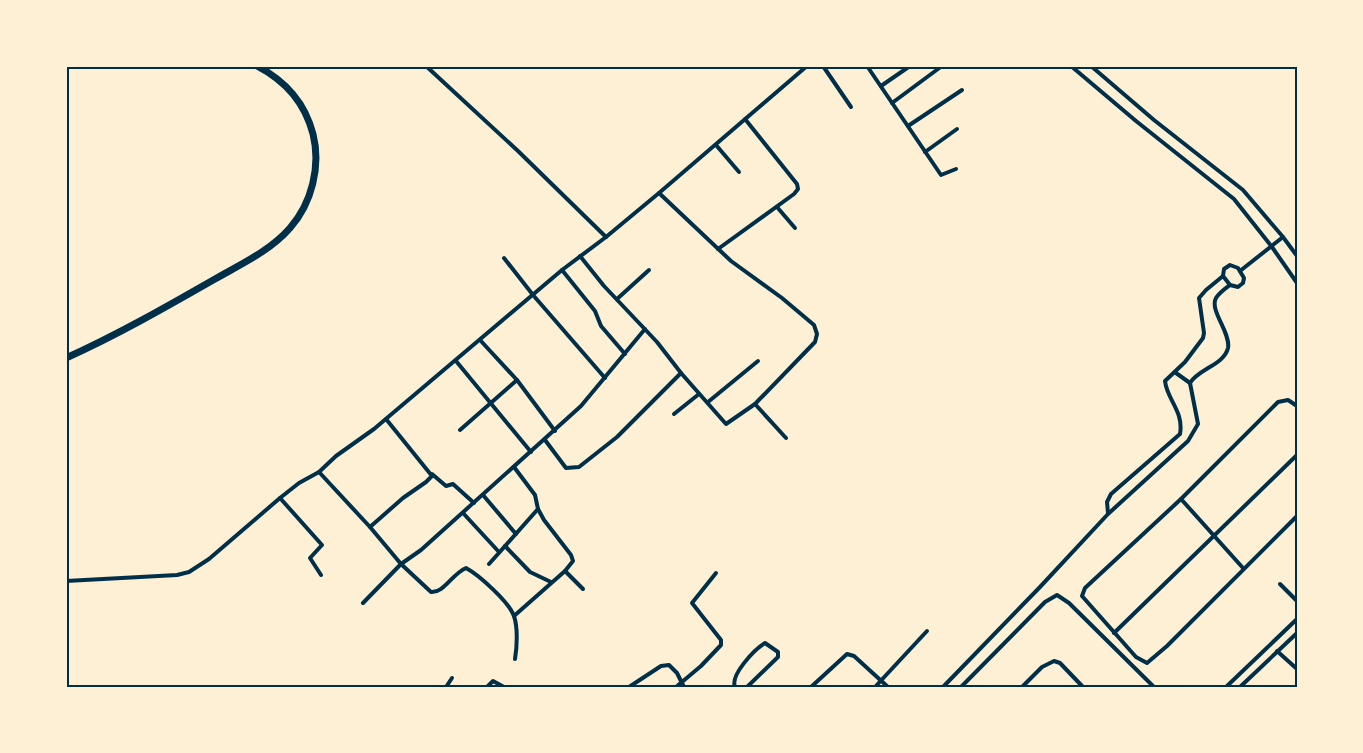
<svg xmlns="http://www.w3.org/2000/svg" width="1363" height="753" viewBox="0 0 1363 753" font-family="'PT Sans Narrow',sans-serif">
	<rect width="100%" height="100%" fill="#fdf0d5"/>
	<g fill="none" stroke-linecap="round" stroke-linejoin="round">
		<g stroke="#003049" stroke-width="4">
			<polyline points="426,66 518,151 606,237"/>
			<polyline points="823,66 851,107"/>
			<polyline points="867,66 941,175 956,169"/>
			<polyline points="1071,66 1136,121 1234,199 1272,247 1297,283"/>
			<polyline points="1091,66 1154,120 1243,190 1283,237 1297,256"/>
			<polyline points="881,86 910,66"/>
			<polyline points="892,103 942,66"/>
			<polyline points="908,126 962,90"/>
			<polyline points="716,145 739,172"/>
			<polyline points="925,152 957,129"/>
			<polyline points="777,207 795,228"/>
			<polyline points="718,249 794,194 798,189 797,184 745,119"/>
			<polyline points="580,256 604,286 657,342 681,373 726,424 755,404 815,342 817,334 814,325 782,298 731,261 659,193"/>
			<polyline points="504,258 533,295 605,378"/>
			<polygon points="1230,265 1238,268 1244,278 1243,283 1238,287 1230,285 1223,276 1224,269"/>
			<polyline points="562,270 595,311 601,326 625,354"/>
			<polyline points="1240,271 1283,237"/>
			<polyline points="617,299 649,270"/>
			<polyline points="480,340 517,380 555,431"/>
			<polyline points="456,361 531,452"/>
			<polyline points="1176,373 1190,383"/>
			<polyline points="708,402 758,361"/>
			<polyline points="755,404 786,438"/>
			<polyline points="1297,406 1288,400 1278,402 1181,499 1085,588 1082,596 1136,657 1147,663 1167,646 1297,516"/>
			<polyline points="674,414 699,394"/>
			<polyline points="460,430 517,380"/>
			<polyline points="545,440 566,468 579,467 617,437 681,373"/>
			<polyline points="319,472 370,527 401,564 421,550 581,406 645,329"/>
			<polyline points="432,474 446,486 453,484 474,503"/>
			<polyline points="483,495 516,534"/>
			<polyline points="280,498 322,545 310,558 321,575"/>
			<polyline points="1181,499 1243,568"/>
			<polyline points="463,513 499,552"/>
			<path d="M1108,513l-1,-11 4,-8 69,-60c4,-23 -13,-34 -15,-53l20,-19 18,-24 1,-5 -5,-35 7,-8 17,-14"/>
			<polyline points="370,527 403,498 426,482 432,476 386,419"/>
			<polyline points="505,546 530,572 551,582"/>
			<polyline points="489,564 538,509"/>
			<polyline points="565,571 583,589"/>
			<polyline points="66,581 177,575 189,572 209,559 280,498 299,483 319,472 336,456 374,429 562,270 606,237 659,193 807,66"/>
			<polyline points="1280,584 1297,601"/>
			<path d="M363,603l38,-39 30,28c13,1 21,-18 35,-24 13,7 43,34 48,48 4,12 3,31 1,43"/>
			<polyline points="514,616 565,571 573,561 571,555 544,520 538,509 535,495 514,467"/>
			<polyline points="1114,633 1297,455"/>
			<polyline points="1277,651 1297,669"/>
			<polyline points="446,687 452,678"/>
			<polyline points="487,687 493,681 504,687"/>
			<polyline points="629,687 661,666 669,665 677,673 684,687"/>
			<polyline points="676,687 701,666 721,645 721,640 692,603 716,573"/>
			<path d="M735,687c-5,-12 19,-37 30,-44l13,9v5l-31,30"/>
			<polyline points="811,687 847,654 854,656 888,687"/>
			<polyline points="875,687 927,631"/>
			<path d="M943,687l97,-100 68,-73 80,-73 10,-17 -8,-41c8,-14 34,-18 38,-35 3,-15 -19,-38 -12,-50 3,-5 10,-10 14,-13"/>
			<polyline points="961,687 1045,602 1057,595 1069,603 1154,687"/>
			<polyline points="1022,687 1042,667 1054,661 1060,663 1083,687"/>
			<polyline points="1226,687 1297,619"/>
			<polyline points="1240,687 1297,633"/>
		</g>
		<path stroke="#003049" stroke-width="7" d="M66,358c51,-23 100,-51 149,-79 26,-15 55,-28 75,-51 22,-25 31,-62 23,-94 -8,-31 -27,-53 -56,-68"/>
	</g>
	<rect width="1363" height="753" fill="none" stroke="#fdf0d5" stroke-width="135"/>
	<rect x="68" y="68" width="1228" height="618" fill="none" stroke="#003049" stroke-width="2"/>
</svg>
